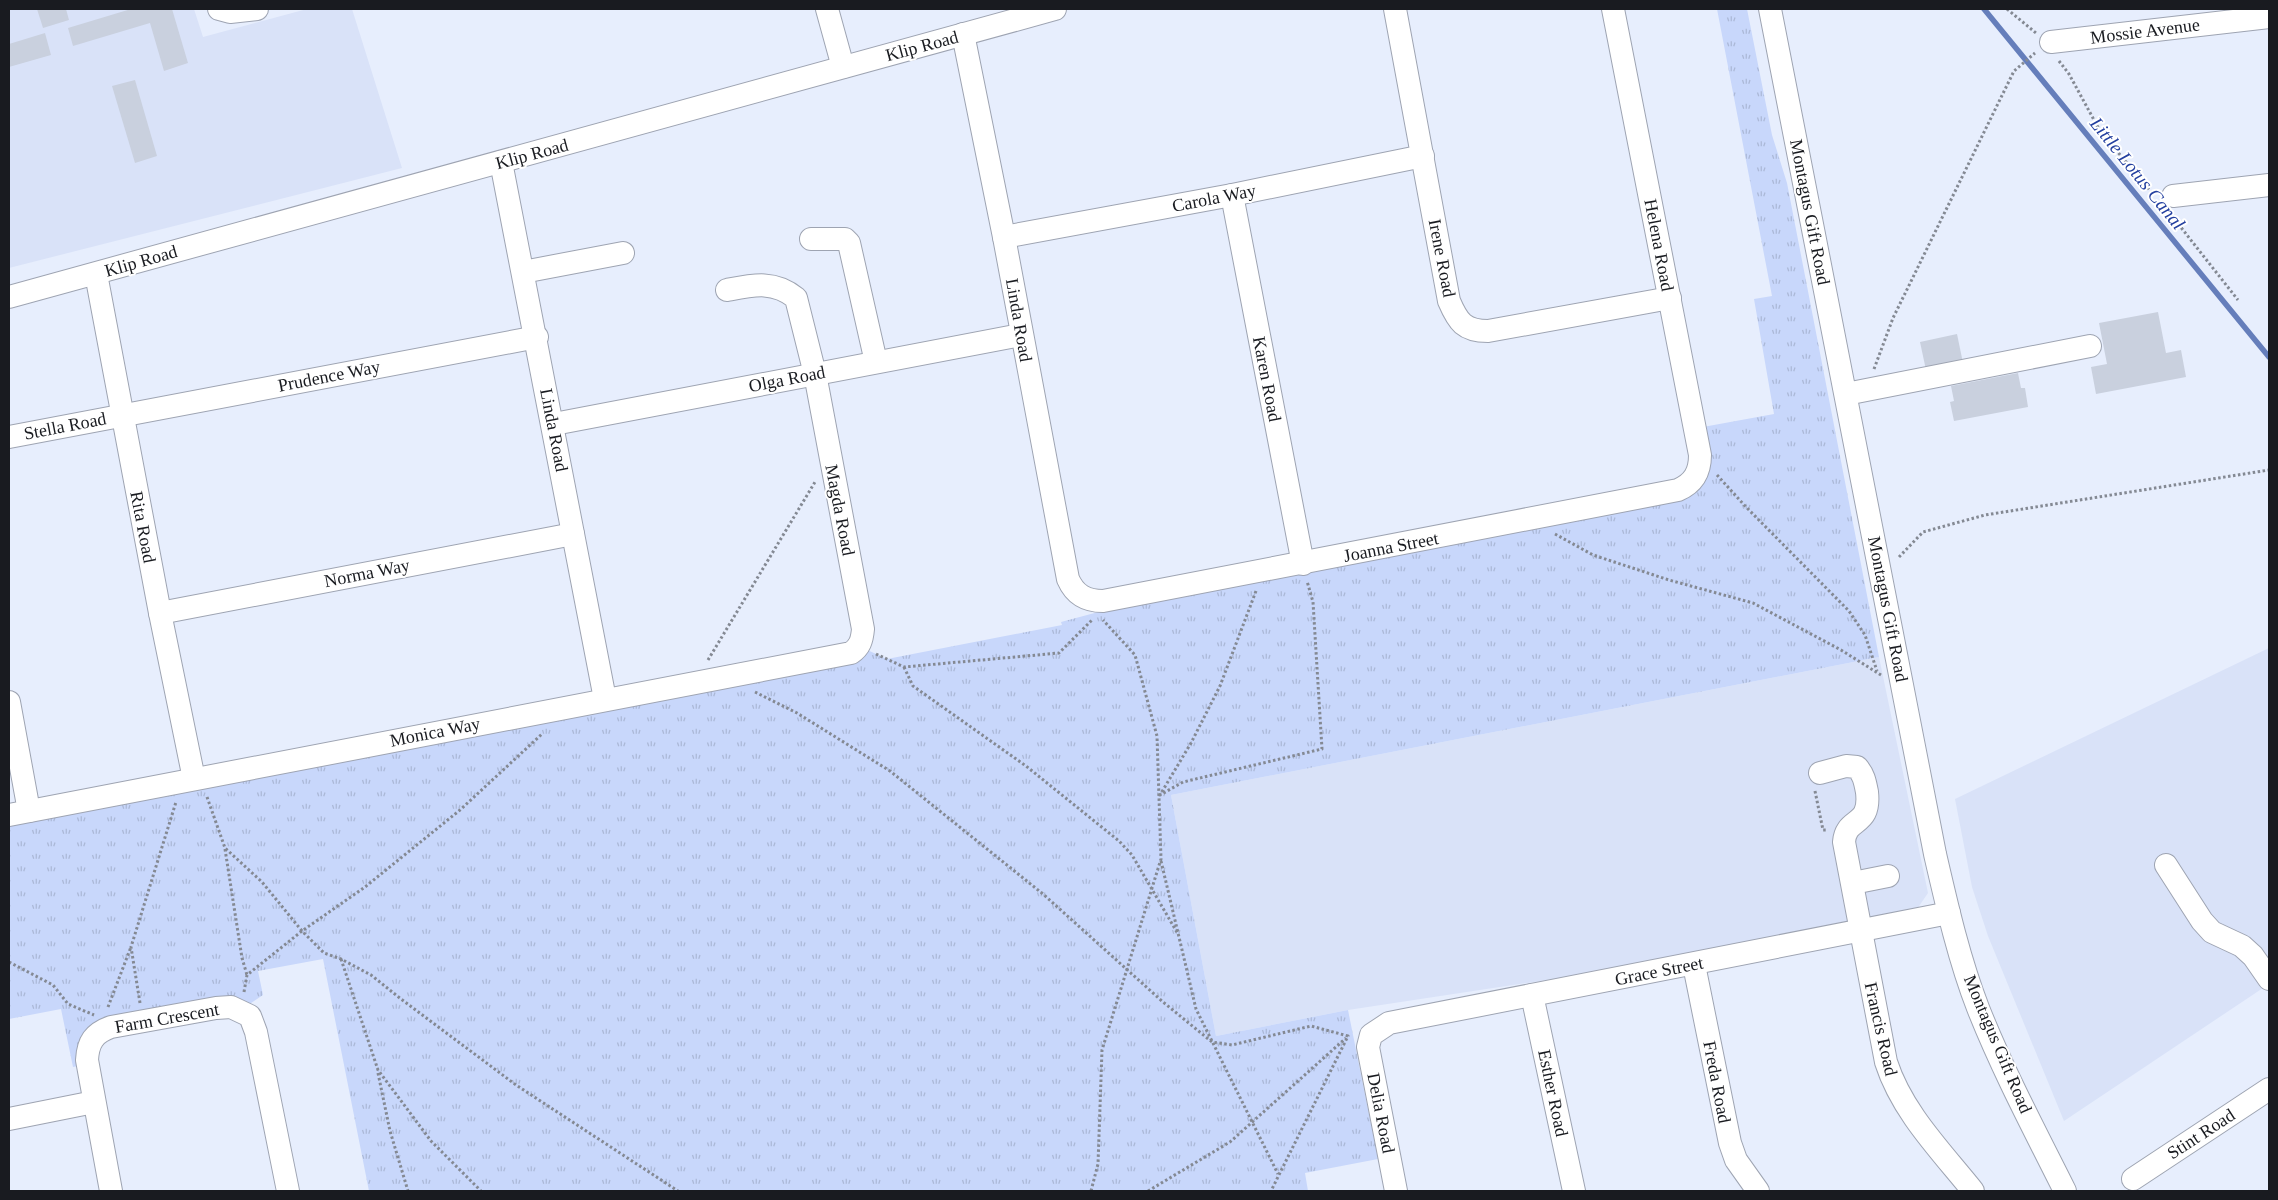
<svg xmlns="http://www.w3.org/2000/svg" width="2278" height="1200" viewBox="0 0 2278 1200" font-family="Georgia,serif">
	<defs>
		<pattern id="grass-tufts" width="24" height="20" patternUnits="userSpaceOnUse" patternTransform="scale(1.25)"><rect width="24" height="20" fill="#c8d7fb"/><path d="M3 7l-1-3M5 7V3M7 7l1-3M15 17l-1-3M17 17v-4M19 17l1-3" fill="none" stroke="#abb8d7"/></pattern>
	</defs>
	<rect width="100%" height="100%" fill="#e7eefd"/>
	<g fill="#d9e2f8">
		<polygon points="9,9 194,9 203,37 307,9 352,9 402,168 9,268"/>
		<polygon points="2269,648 2269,984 2064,1121 1988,936 1972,887 1955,799"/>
		<polygon points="1879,657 1928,893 1915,912 1573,976 1348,1010 1216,1036 1171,795"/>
	</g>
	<polygon fill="url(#grass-tufts)" points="1717,9 1747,9 1772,135 1787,183 1879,657 1171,795 1216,1036 1348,1010 1378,1159 1305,1173 1308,1191 369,1191 323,959 258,971 263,995 248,1005 105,1020 78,1066 73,1067 61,1009 9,1019 9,821 863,648 887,659 1062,625 1061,622 1102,611 1679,499 1703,427 1774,414 1754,299 1772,296"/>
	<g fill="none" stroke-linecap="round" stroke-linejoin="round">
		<polyline stroke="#657ebb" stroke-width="5.5" points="1984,9 2269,357"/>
	</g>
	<g fill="#c9d0de">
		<polygon points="37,9 66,9 69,20 43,28"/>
		<polygon points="131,9 172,9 188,63 164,71 150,23 73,46 68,28"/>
		<polygon points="45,33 51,55 9,67 9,44"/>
		<polygon points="135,80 157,156 135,163 112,86"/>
		<polygon points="2158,312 2166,353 2181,350 2186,377 2096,394 2091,367 2107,364 2099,323"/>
		<polygon points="1957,334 1963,363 1926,370 1920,342"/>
		<polygon points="2018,373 2021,388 2025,388 2028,407 1954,421 1950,402 1954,401 1951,386"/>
	</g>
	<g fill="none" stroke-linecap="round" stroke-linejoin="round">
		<g stroke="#9ea4b2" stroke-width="24">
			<g id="minor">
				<polyline points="219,9 230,12 257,9"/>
				<polyline points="827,9 843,67"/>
				<path d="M1395,9l54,292c9,21 15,30 39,30l182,-33"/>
				<path d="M1770,9l165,845c12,52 24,105 43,154 25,63 57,123 87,183"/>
				<path d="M963,34l41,203 64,342c7,16 18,22 35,22l575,-111c16,-7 22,-18 22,-35l-87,-446"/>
				<polyline points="2051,42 2269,17"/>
				<polyline points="501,162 605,699"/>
				<polyline points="1232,195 1303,564"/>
				<polyline points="2173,196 2269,185"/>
				<polyline points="1004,237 1232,195 1423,156"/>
				<polyline points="811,239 845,239 849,243 876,362"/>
				<polyline points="523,272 623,253"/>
				<polyline points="96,274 160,613 194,779"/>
				<polyline points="9,297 1055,9"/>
				<polyline points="1846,394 2090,346"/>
				<polyline points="554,424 1021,335"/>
				<polyline points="9,437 537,337"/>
				<polyline points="160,613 573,534"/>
				<polyline points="9,702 29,811"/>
				<path d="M1820,773l26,-7 11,1c7,8 8,15 10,25 4,36 -21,24 -23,50l42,220c16,50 55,89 87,129"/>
				<path d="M9,815l842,-162c9,-6 11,-13 12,-24l-48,-255 -19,-76c-22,-18 -43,-13 -69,-8"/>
				<polyline points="2166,865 2202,921 2212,932 2242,946 2253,956 2269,979"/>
				<polyline points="1853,883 1888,876"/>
				<polyline points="1694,965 1730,1143 1736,1160 1758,1191"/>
				<polyline points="1532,995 1574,1191"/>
				<polyline points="9,1119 94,1102"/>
				<polyline points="2133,1179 2269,1089"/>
				<path d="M111,1191l-24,-131c1,-18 7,-27 24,-33l105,-19 15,-1 19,9 6,16 32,159"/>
				<polyline points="1396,1191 1368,1047 1371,1035 1389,1023 1949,913"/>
			</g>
		</g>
		<g stroke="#848993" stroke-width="3" stroke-dasharray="2.5 2.5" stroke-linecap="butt">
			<polyline points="2007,9 2036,33"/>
			<polyline points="2059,61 2069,74 2100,131 2153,194"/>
			<polyline points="2172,216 2238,300"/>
			<polyline points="1874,369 1893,318 2014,71 2035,53"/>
			<polyline points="1717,475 1746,507 1849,611 1865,635 1877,671"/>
			<polyline points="1555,534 1593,555 1669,580 1753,603 1841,650 1881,675"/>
			<polyline points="1899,557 1923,532 1985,515 2269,470"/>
			<polyline points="1256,591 1220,686 1191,743 1160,795 1183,782 1322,749 1313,602 1307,581"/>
			<polyline points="876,654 904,667 1059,653 1092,620"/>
			<polyline points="708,660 815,482"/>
			<polyline points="904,667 913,686 1026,766 1119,841 1132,855 1178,934"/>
			<polyline points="755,692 797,713 890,771 1043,894 1163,1002 1212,1042 1232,1045 1311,1026 1348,1036 1271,1191"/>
			<polyline points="1815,791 1823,830 1827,830"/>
			<polyline points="207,797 225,848 262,882 302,931 324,953 341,959 371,975 401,999 516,1085 678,1191"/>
			<polyline points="225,849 242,958 247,975"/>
			<polyline points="1161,861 1196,1009 1278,1174"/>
			<polyline points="341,959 378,1070 431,1141 481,1191"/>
			<polyline points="9,962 53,985 68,1004 94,1015"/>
			<polyline points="244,992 247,975 302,931 365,887 460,810 542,734"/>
			<polyline points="140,1003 131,947 176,802"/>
			<polyline points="108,1007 131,947"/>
			<polyline points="378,1073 390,1131 408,1191"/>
			<polyline points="1091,1191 1098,1164 1102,1050 1161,859 1157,736 1135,655 1103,620"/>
			<polyline points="1148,1191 1230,1142 1346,1038"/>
		</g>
		<use href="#minor" stroke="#fff" stroke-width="22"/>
	</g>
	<g text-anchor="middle" stroke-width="4" stroke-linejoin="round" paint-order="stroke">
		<g font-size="18" fill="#191b20" stroke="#fff">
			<text transform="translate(2145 31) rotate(-7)" y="6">Mossie Avenue</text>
			<text transform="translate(922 46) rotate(-15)" y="6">Klip Road</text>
			<text transform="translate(532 154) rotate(-15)" y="6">Klip Road</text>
			<text transform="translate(1214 198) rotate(-11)" y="6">Carola Way</text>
			<text transform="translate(1810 212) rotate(79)" y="6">Montagus Gift Road</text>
			<text transform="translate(1659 245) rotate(79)" y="6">Helena Road</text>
			<text transform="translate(1442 258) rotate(79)" y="6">Irene Road</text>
			<text transform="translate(141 261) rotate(-16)" y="6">Klip Road</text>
			<text transform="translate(1019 320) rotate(80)" y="6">Linda Road</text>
			<text transform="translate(329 376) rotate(-11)" y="6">Prudence Way</text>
			<text transform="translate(787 379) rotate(-11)" y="6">Olga Road</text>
			<text transform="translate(1267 379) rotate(79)" y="6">Karen Road</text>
			<text transform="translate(65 426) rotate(-11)" y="6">Stella Road</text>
			<text transform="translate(554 430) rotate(79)" y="6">Linda Road</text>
			<text transform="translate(840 510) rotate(79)" y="6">Magda Road</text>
			<text transform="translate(143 527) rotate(79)" y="6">Rita Road</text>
			<text transform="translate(1391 547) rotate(-11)" y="6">Joanna Street</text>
			<text transform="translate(367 573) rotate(-11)" y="6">Norma Way</text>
			<text transform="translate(1888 609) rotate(79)" y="6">Montagus Gift Road</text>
			<text transform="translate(435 732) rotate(-11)" y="6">Monica Way</text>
			<text transform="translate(1659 971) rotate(-11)" y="6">Grace Street</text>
			<text transform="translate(167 1018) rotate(-10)" y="6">Farm Crescent</text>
			<text transform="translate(1881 1029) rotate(77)" y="6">Francis Road</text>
			<text transform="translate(1998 1044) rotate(67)" y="6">Montagus Gift Road</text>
			<text transform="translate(1717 1082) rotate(79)" y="6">Freda Road</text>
			<text transform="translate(1553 1093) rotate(78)" y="6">Esther Road</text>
			<text transform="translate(1381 1113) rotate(79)" y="6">Delia Road</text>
			<text transform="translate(2201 1134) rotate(-33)" y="6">Stint Road</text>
		</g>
		<g font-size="19" font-style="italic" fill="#2440a0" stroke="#fff">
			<text transform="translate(2138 173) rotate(51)" y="7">Little Lotus Canal</text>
		</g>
	</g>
	<rect width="2278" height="1200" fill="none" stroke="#191b20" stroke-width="20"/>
</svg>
